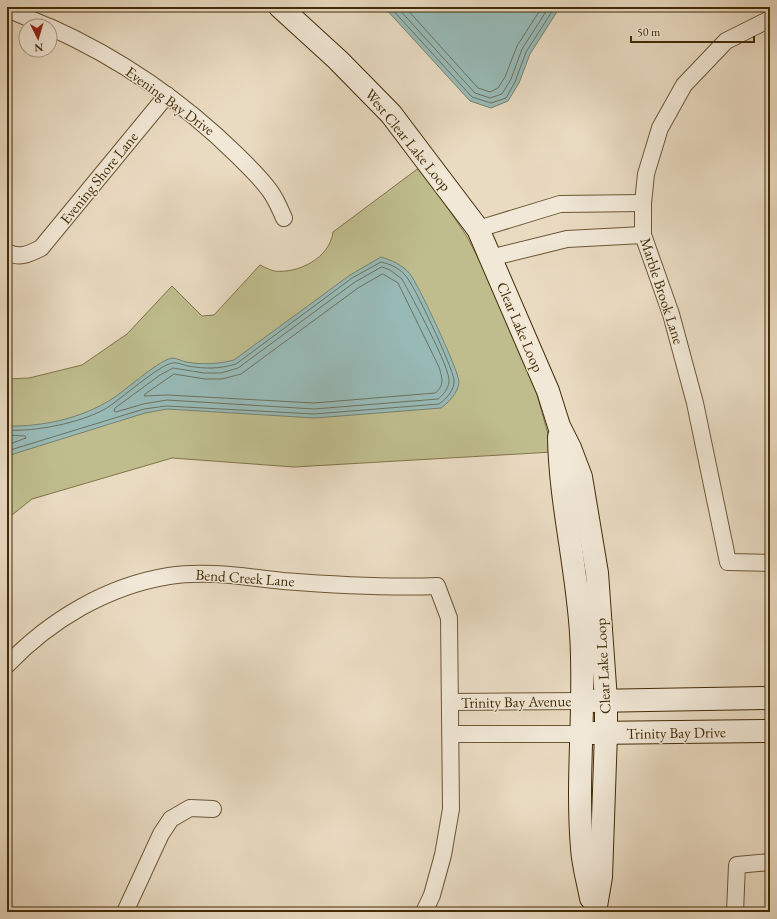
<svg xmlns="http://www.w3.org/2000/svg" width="777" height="919" viewBox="0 0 777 919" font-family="'EB Garamond',serif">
	<rect width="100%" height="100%" fill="#e9dbc2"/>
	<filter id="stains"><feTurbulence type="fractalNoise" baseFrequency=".005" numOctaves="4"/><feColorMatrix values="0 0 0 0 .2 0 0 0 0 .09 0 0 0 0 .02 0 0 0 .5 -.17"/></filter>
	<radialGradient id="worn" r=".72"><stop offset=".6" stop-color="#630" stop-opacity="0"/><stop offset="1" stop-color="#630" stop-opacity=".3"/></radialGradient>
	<path fill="#bfbd8e" stroke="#80744a" d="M420,167l46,68 39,74 28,71 20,72 -259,15 -122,-9 -140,41 -25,20v-140l22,-1 53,-13 45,-31 45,-48 30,30 12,-1 46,-50c4,2 10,5 14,6 24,3 56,-13 59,-39z"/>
	<g fill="#98bab7" stroke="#768170">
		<polygon points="384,7 560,7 530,54 519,83 508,101 491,108 470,101"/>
		<path d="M381,257c10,3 22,8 29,17 8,10 49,97 49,108 -1,11 -10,20 -18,26l-126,10 -148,-9 -22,4 -138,43v-30c38,1 81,-9 112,-32 11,-8 41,-34 53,-36 4,0 10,3 14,4 17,3 32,2 48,-2l116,-85z"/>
	</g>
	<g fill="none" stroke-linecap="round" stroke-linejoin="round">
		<g stroke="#6d725e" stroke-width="1">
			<polyline points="390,7 472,97 491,103 506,98 515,82 526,52 555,7"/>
			<polyline points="397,7 475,93 490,98 502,94 511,79 522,49 549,7"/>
			<polyline points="405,7 478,88 490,92 498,88 505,77 517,46 542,7"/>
			<path d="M382,267l8,3 12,9c9,17 49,89 47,103 -1,7 -6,13 -11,17l-124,10 -147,-9 -24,4 -27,8 -2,-1 1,-3 45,-33 13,-7 31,5h17l17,-5 117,-86z"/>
			<path d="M383,274l15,9 41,84c3,10 6,19 -4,26l-121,10 -146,-8 -24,1 1,-2 29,-20 31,5h17l19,-5 117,-86z"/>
			<path d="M7,430c28,2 73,-7 98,-21 14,-8 56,-46 68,-46 4,-1 10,2 15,3 17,3 31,3 48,-2l116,-86 29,-16c9,2 18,6 24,13 8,7 48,93 49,105 1,10 -8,19 -15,24l-125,10 -148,-8 -22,3 -137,42"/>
			<polyline points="7,435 25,436 26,438 7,445"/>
		</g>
		<g stroke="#6c5735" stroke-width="18">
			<g id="street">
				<polyline points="7,9 47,26"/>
				<polyline points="770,19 726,41 684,85 660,128 646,174 643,203 643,235 671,314 695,403 728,562 770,563"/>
				<path d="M50,27c69,31 134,76 187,128 12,12 24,23 33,36 6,8 10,18 14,27"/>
				<polyline points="478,229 560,204 643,203"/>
				<path d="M7,252c12,7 22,2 34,-4l126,-153"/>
				<polyline points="490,258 567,239 643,235"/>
				<path d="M7,665c43,-45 100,-79 162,-89 37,-6 77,1 114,5 52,4 103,7 154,5l12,32 2,191 -8,46 -11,40 -8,17"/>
				<polyline points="450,702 583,701"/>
				<polyline points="451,734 582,734"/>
				<polyline points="125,912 161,834 171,819 190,808 213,809"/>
				<polyline points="735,912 737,865 770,862"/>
			</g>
		</g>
		<g stroke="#422b06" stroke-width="24">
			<g id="secondary">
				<polyline points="280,7 338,60 391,114 478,229 548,391 559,426 570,448 581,477 597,573 606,700 606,733 601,877 595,912"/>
				<path d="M559,437c1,65 18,130 22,196 5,71 -5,143 1,215 1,17 6,34 9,50"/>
				<polyline points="591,701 770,698"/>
				<polyline points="591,733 770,731"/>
			</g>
		</g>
		<use href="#street" stroke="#f1e8d7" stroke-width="16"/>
		<use href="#secondary" stroke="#f1e8d7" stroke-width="22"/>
	</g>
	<g text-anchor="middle" stroke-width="3" stroke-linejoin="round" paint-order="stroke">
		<g font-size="15" fill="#422b06" stroke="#f1e8d7">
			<text transform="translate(170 101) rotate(36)" y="5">Evening Bay Drive</text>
			<text transform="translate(408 140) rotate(51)" y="5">West Clear Lake Loop</text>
			<text transform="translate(99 178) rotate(-51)" y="5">Evening Shore Lane</text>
			<text transform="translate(662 291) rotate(72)" y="5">Marble Brook Lane</text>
			<text transform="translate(520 327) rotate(67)" y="5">Clear Lake Loop</text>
			<text transform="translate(245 578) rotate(4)" y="5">Bend Creek Lane</text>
			<text transform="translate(603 666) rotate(-93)" y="5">Clear Lake Loop</text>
			<text transform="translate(516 702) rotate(-1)" y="5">Trinity Bay Avenue</text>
			<text transform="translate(676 733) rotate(-1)" y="5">Trinity Bay Drive</text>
		</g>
	</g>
	<rect width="777" height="919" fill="none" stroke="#e9dbc2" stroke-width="24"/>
	<rect x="8" y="8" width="761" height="903" fill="none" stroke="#422b06" stroke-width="2"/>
	<rect x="12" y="12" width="753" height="895" fill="none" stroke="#422b06"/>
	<g transform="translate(38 38) rotate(175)"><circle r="19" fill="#f1e8d7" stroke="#ab9c83"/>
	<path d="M0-3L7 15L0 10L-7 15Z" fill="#8f2418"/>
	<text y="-6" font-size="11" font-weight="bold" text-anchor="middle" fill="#422b06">N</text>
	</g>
	<path d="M631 36v6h123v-6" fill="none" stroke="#422b06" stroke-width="2"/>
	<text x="637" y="36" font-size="12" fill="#422b06" stroke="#f1e8d7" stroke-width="3" paint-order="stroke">50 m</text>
	<rect width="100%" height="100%" filter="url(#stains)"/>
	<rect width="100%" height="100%" fill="url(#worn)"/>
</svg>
